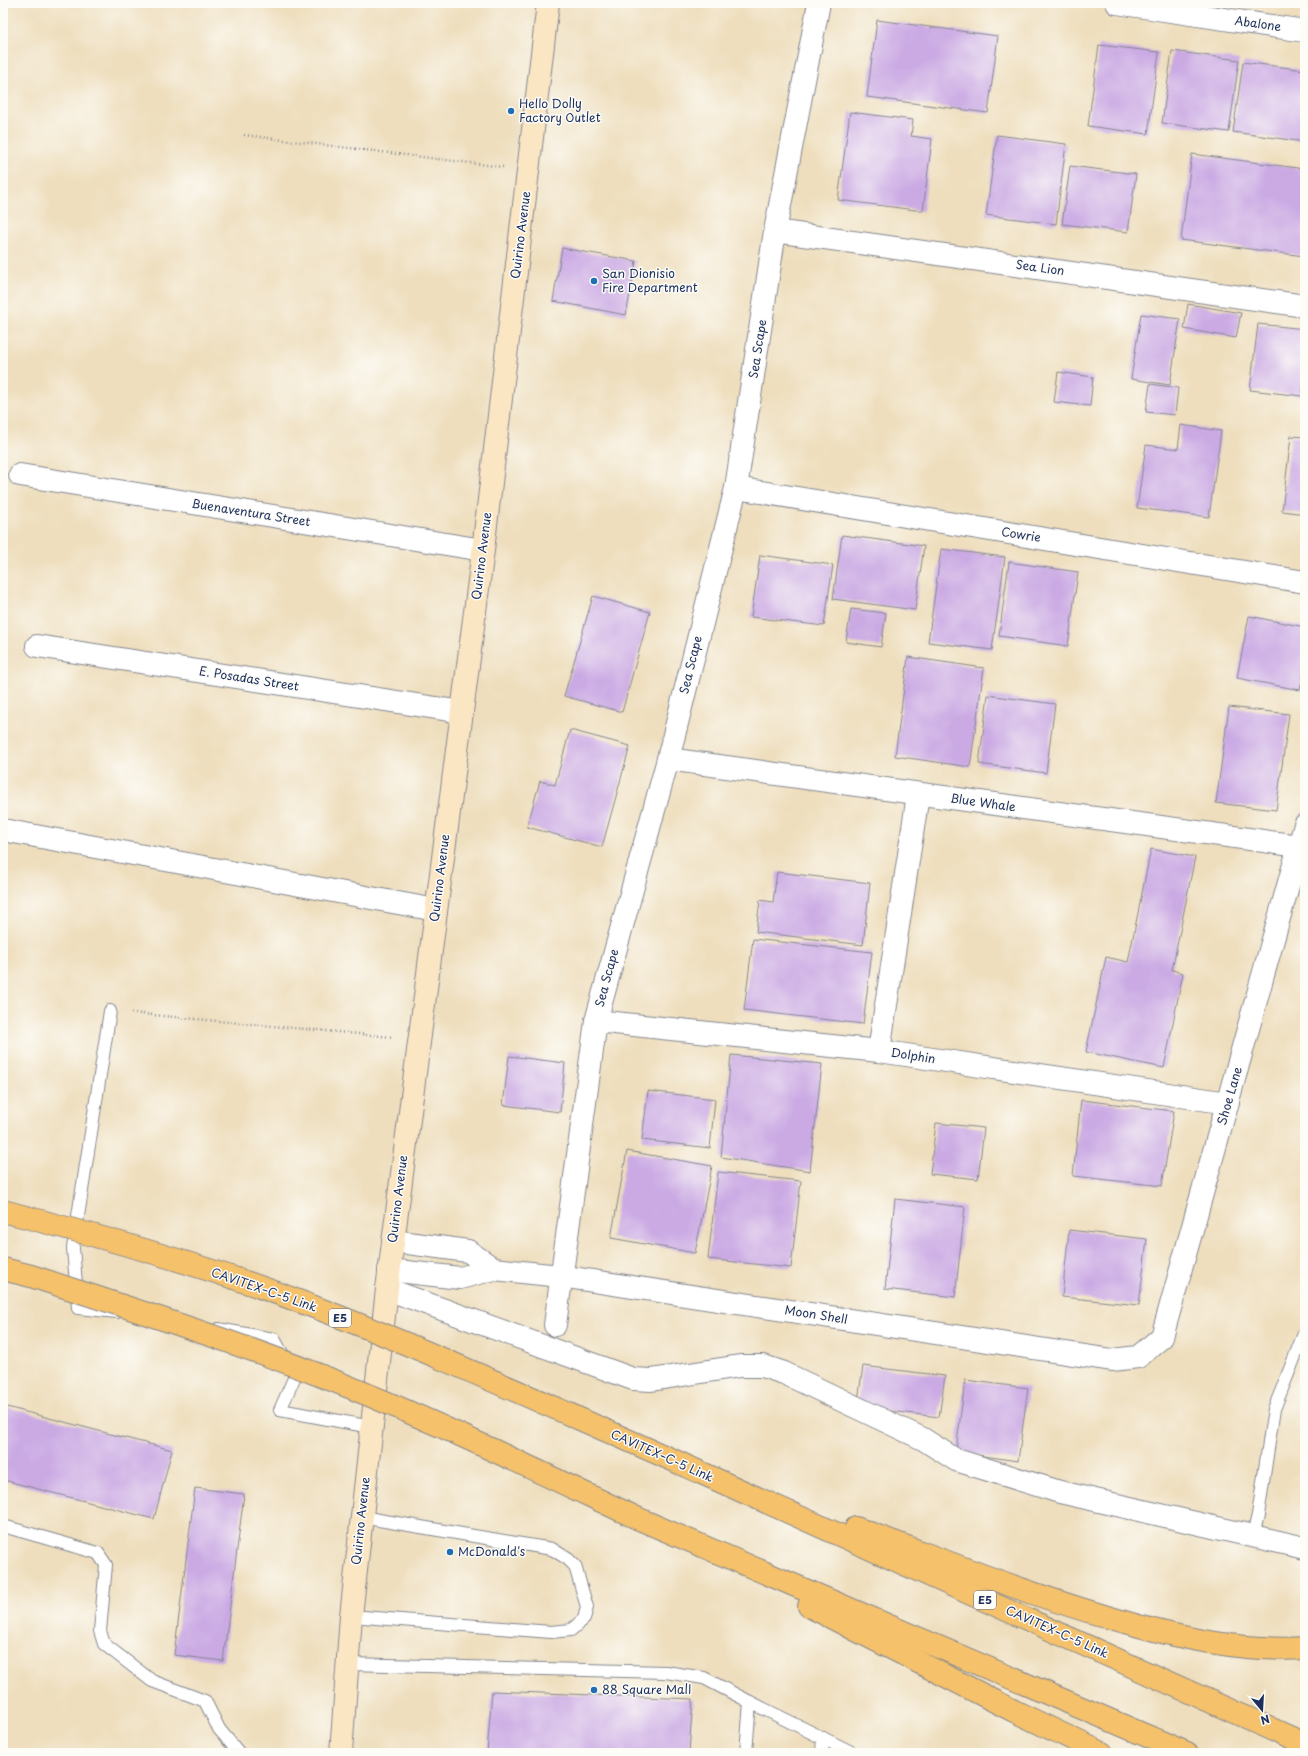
<svg xmlns="http://www.w3.org/2000/svg" width="1308" height="1756" viewBox="0 0 1308 1756" font-family="'Playpen Sans',sans-serif">
	<rect width="100%" height="100%" fill="#fdfcf7"/>
	<filter id="ink" filterUnits="userSpaceOnUse"><feTurbulence type="fractalNoise" baseFrequency=".025" numOctaves="2"/><feDisplacementMap in="SourceGraphic" scale="8" xChannelSelector="R" yChannelSelector="G"/><feConvolveMatrix kernelMatrix="1 2 1 2 8 2 1 2 1" color-interpolation-filters="sRGB"/></filter>
	<filter id="wash" filterUnits="userSpaceOnUse"><feTurbulence type="fractalNoise" baseFrequency=".012" numOctaves="4" result="noise"/><feDisplacementMap in="SourceGraphic" scale="16" xChannelSelector="R" yChannelSelector="G"/><feGaussianBlur stdDeviation="0.9" result="paint"/><feColorMatrix in="noise" values="0 0 0 0 0 0 0 0 0 0 0 0 0 0 0 0 0 1.4 0 .05"/><feComposite in="paint" operator="in"/></filter>
	<g filter="url(#wash)">
		<rect width="100%" height="100%" fill="#eedebd"/>
		<g id="blocks">
			<g fill="#cbaae4">
				<polygon points="877,20 998,36 988,113 867,97"/>
				<polygon points="1099,45 1159,52 1148,134 1088,126"/>
				<polygon points="1172,51 1239,60 1229,132 1162,123"/>
				<polygon points="1243,62 1305,70 1305,142 1233,132"/>
				<polygon points="850,112 913,120 911,136 932,139 923,211 838,200"/>
				<polygon points="997,135 1066,144 1056,224 986,215"/>
				<polygon points="1192,154 1305,169 1304,256 1181,240"/>
				<polygon points="1070,166 1136,174 1128,232 1062,224"/>
				<polygon points="562,248 636,261 626,315 553,301"/>
				<polygon points="1188,304 1241,313 1236,338 1184,329"/>
				<polygon points="1141,314 1180,319 1170,385 1131,379"/>
				<polygon points="1258,324 1305,329 1305,371 1302,396 1250,390"/>
				<polygon points="1058,372 1093,377 1090,406 1054,402"/>
				<polygon points="1150,384 1178,388 1175,415 1146,412"/>
				<polygon points="1181,425 1221,431 1209,517 1137,508 1146,445 1178,449"/>
				<polygon points="1291,436 1305,437 1305,514 1282,511"/>
				<polygon points="842,535 924,546 915,610 833,599"/>
				<polygon points="941,549 1005,557 992,650 928,642"/>
				<polygon points="760,555 833,565 824,626 751,617"/>
				<polygon points="1009,562 1078,572 1068,646 999,636"/>
				<polygon points="593,596 650,612 622,712 564,696"/>
				<polygon points="851,609 886,613 881,647 846,642"/>
				<polygon points="1249,616 1305,627 1305,665 1300,690 1237,678"/>
				<polygon points="908,657 984,668 970,767 895,756"/>
				<polygon points="988,695 1055,704 1046,773 979,764"/>
				<polygon points="1229,707 1289,714 1276,810 1216,803"/>
				<polygon points="570,730 630,746 602,847 527,827 540,781 555,785"/>
				<polygon points="1151,849 1195,857 1172,970 1183,973 1164,1068 1086,1052 1106,957 1128,962"/>
				<polygon points="777,872 870,883 863,945 756,932 760,900 773,902"/>
				<polygon points="753,939 872,952 863,1024 744,1010"/>
				<polygon points="731,1055 822,1064 810,1171 721,1157"/>
				<polygon points="509,1056 565,1063 560,1112 503,1105"/>
				<polygon points="648,1091 715,1099 710,1148 642,1140"/>
				<polygon points="1081,1100 1174,1111 1162,1186 1073,1176"/>
				<polygon points="936,1123 984,1128 978,1179 930,1174"/>
				<polygon points="627,1151 712,1166 695,1253 611,1238"/>
				<polygon points="718,1172 801,1181 791,1268 708,1259"/>
				<polygon points="895,1199 965,1207 955,1297 885,1289"/>
				<polygon points="1069,1230 1147,1239 1139,1305 1062,1297"/>
				<polygon points="863,1366 945,1376 939,1417 857,1407"/>
				<polygon points="965,1380 1028,1388 1018,1461 956,1452"/>
				<polygon points="3,1406 172,1450 154,1519 3,1480"/>
				<polygon points="195,1488 244,1494 223,1661 174,1655"/>
				<polygon points="492,1691 693,1699 689,1753 487,1753"/>
			</g>
		</g>
	</g>
	<g filter="url(#ink)">
		<use href="#blocks" fill-opacity="0" stroke="#84868e" stroke-width="1"/>
		<g fill="none" stroke-linecap="round" stroke-linejoin="round">
			<g stroke="#84868e" stroke-width="14">
				<g id="lane">
					<polyline points="110,1011 73,1248 78,1308 117,1312"/>
					<polyline points="218,1329 274,1339 295,1376 280,1410 371,1427"/>
					<polyline points="3,1526 98,1553 106,1565 100,1631 104,1644 152,1681 205,1701 219,1729 239,1753"/>
					<polyline points="1253,1535 1258,1515 1274,1409 1305,1331"/>
					<polyline points="351,1616 551,1632 571,1630 584,1619 587,1607 575,1566 568,1559 552,1549 361,1517"/>
					<polyline points="348,1664 666,1672 704,1678 750,1702 746,1753"/>
					<polyline points="750,1702 853,1753"/>
					<polyline points="822,1753 823,1738"/>
				</g>
			</g>
			<g stroke="#84868e" stroke-width="24">
				<g id="street">
					<polyline points="1117,3 1305,31"/>
					<polyline points="775,231 1305,306"/>
					<polyline points="20,475 483,550"/>
					<polyline points="736,488 1305,582"/>
					<polyline points="37,646 462,712"/>
					<polyline points="668,759 1299,846"/>
					<polyline points="3,830 436,910"/>
					<polyline points="596,1021 879,1051 1228,1103"/>
					<polyline points="879,1051 918,795"/>
					<polyline points="393,1241 468,1251 494,1269"/>
					<polyline points="389,1270 460,1278 494,1269 560,1276 1112,1360 1138,1357 1162,1337 1305,825"/>
					<polyline points="387,1289 633,1379 651,1380 740,1366 763,1366 784,1373 923,1439 956,1460 1060,1492 1305,1548"/>
					<polyline points="555,1325 596,1021 668,759 736,488 775,231 819,3"/>
				</g>
			</g>
			<g stroke="#84868e" stroke-width="24">
				<polyline id="secondary" points="341,1753 351,1616 387,1289 483,550 548,3"/>
			</g>
			<g stroke="#84868e" stroke-width="24">
				<g id="highway">
					<polyline points="666,1457 1305,1744"/>
					<polyline points="639,1519 1187,1753"/>
					<path d="M856,1528c85,31 168,65 255,90 63,19 128,34 194,30"/>
					<polyline points="809,1606 1014,1711 1102,1753"/>
				</g>
			</g>
			<g stroke="#84868e" stroke-width="2.5" stroke-dasharray="1 3" stroke-linecap="butt">
				<polyline points="244,135 503,167"/>
				<polyline points="131,1013 392,1037"/>
			</g>
			<use href="#lane" stroke="#fff" stroke-width="12"/>
			<use href="#street" stroke="#fff" stroke-width="22"/>
			<use href="#secondary" stroke="#fbe6c4" stroke-width="22"/>
			<use href="#highway" stroke="#f5c16b" stroke-width="22"/>
			<g stroke="#84868e" stroke-width="24" stroke-linecap="butt">
				<g id="highway-bridge">
					<path d="M3,1211c103,27 207,56 306,94 121,46 238,100 357,152"/>
					<path d="M3,1269l28,7c95,31 190,61 283,97 111,43 217,95 325,146"/>
				</g>
			</g>
			<use href="#highway-bridge" stroke="#f5c16b" stroke-width="22"/>
		</g>
	</g>
	<g fill="#1f6fb2" stroke="#fdfcf7" stroke-width="1.5">
		<circle cx="511" cy="111" r="4"/>
		<circle cx="594" cy="281" r="4"/>
		<circle cx="450" cy="1552" r="4"/>
		<circle cx="594" cy="1690" r="4"/>
	</g>
	<g text-anchor="middle" stroke-width="3" stroke-linejoin="round" paint-order="stroke">
		<g fill="#fdfcf7" stroke="#5f6c8c" stroke-width="1">
			<rect x="329" y="1309" width="22" height="18" rx="3"/>
			<rect x="974" y="1591" width="22" height="18" rx="3"/>
		</g>
		<g font-size="11" font-weight="bold" fill="#1b2f5e">
			<text x="340" y="1322">E5</text>
			<text x="985" y="1604">E5</text>
		</g>
		<g font-size="12" fill="#1b2f5e" stroke="#fdfcf7">
			<text transform="translate(1258 24) rotate(8)" y="4">Abalone</text>
			<text transform="translate(521 235) rotate(-83)" y="4">Quirino Avenue</text>
			<text transform="translate(1040 268) rotate(8)" y="4">Sea Lion</text>
			<text transform="translate(758 349) rotate(-81)" y="4">Sea Scape</text>
			<text transform="translate(251 513) rotate(9)" y="4">Buenaventura Street</text>
			<text transform="translate(1021 535) rotate(9)" y="4">Cowrie</text>
			<text transform="translate(482 556) rotate(-83)" y="4">Quirino Avenue</text>
			<text transform="translate(691 665) rotate(-76)" y="4">Sea Scape</text>
			<text transform="translate(249 679) rotate(9)" y="4">E. Posadas Street</text>
			<text transform="translate(983 803) rotate(8)" y="4">Blue Whale</text>
			<text transform="translate(440 878) rotate(-83)" y="4">Quirino Avenue</text>
			<text transform="translate(607 978) rotate(-75)" y="4">Sea Scape</text>
			<text transform="translate(913 1056) rotate(9)" y="4">Dolphin</text>
			<text transform="translate(1230 1096) rotate(-74)" y="4">Shoe Lane</text>
			<text transform="translate(398 1199) rotate(-83)" y="4">Quirino Avenue</text>
			<text transform="translate(264 1290) rotate(19)" y="4">CAVITEX–C-5 Link</text>
			<text transform="translate(816 1315) rotate(9)" y="4">Moon Shell</text>
			<text transform="translate(662 1456) rotate(24)" y="4">CAVITEX–C-5 Link</text>
			<text transform="translate(361 1521) rotate(-84)" y="4">Quirino Avenue</text>
			<text transform="translate(1057 1632) rotate(24)" y="4">CAVITEX–C-5 Link</text>
		</g>
		<g font-size="12" fill="#1b2f5e" stroke="#fdfcf7" text-anchor="start">
			<text x="519" y="108">Hello Dolly<tspan x="519" dy="14">Factory Outlet</tspan></text>
			<text x="602" y="278">San Dionisio<tspan x="602" dy="14">Fire Department</tspan></text>
			<text x="458" y="1556">McDonald's</text>
			<text x="602" y="1694">88 Square Mall</text>
		</g>
	</g>
	<rect width="1308" height="1756" fill="none" stroke="#fdfcf7" stroke-width="16"/>
	<g transform="translate(1262 1710) rotate(162)" stroke="#fdfcf7" stroke-width="3" paint-order="stroke">
	<path d="M0-3L7 15L0 10L-7 15Z" fill="#1b2f5e"/>
	<text y="-6" font-size="11" font-weight="bold" text-anchor="middle" fill="#1b2f5e">N</text>
	</g>
</svg>
